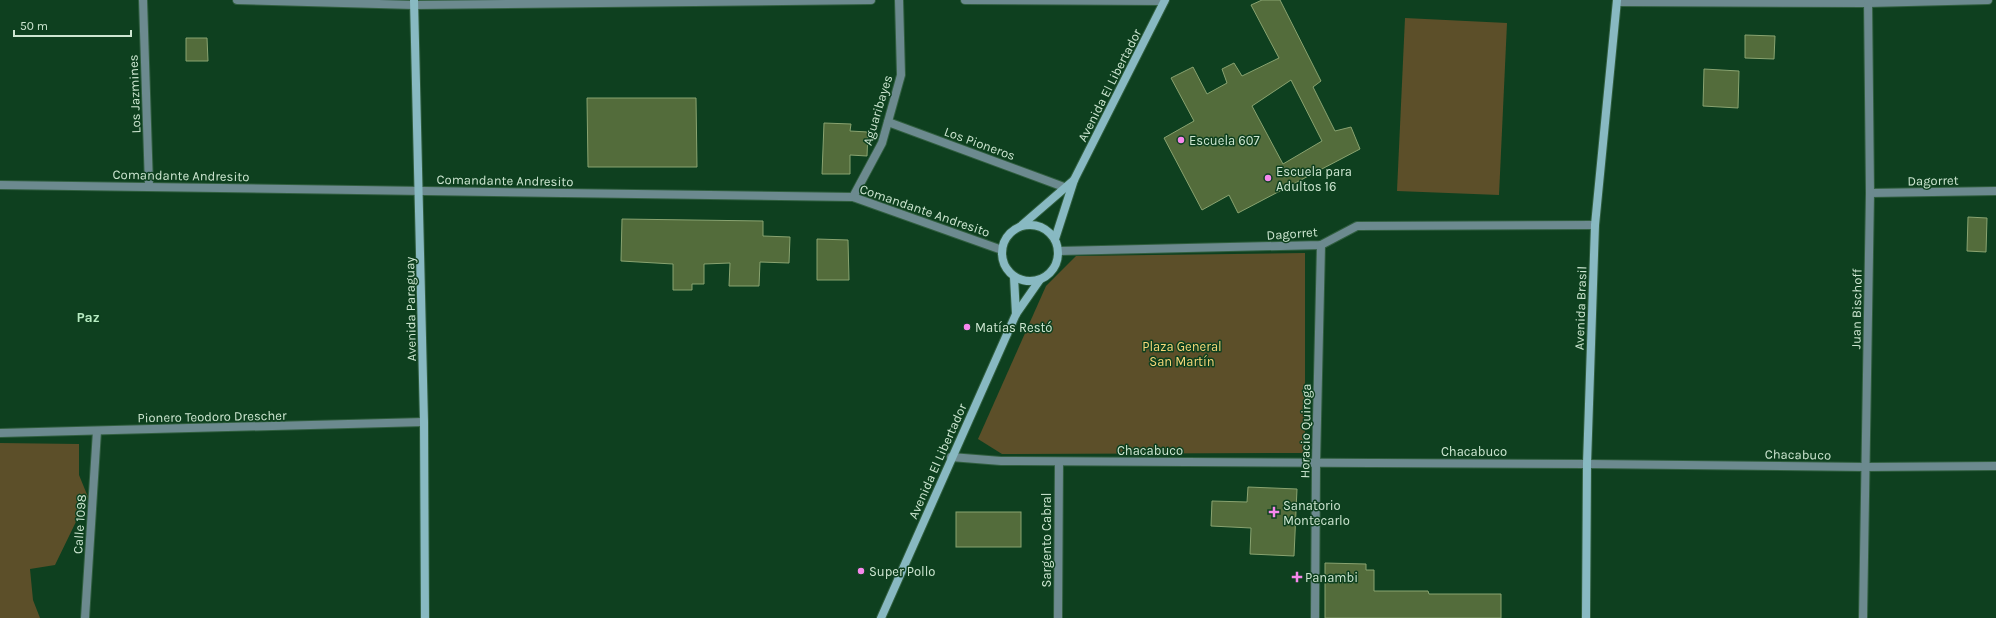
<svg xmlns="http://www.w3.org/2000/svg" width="1996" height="618" viewBox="0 0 1996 618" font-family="Karla,sans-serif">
	<rect width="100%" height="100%" fill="#0e401f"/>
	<g fill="#5c4f29">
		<polygon points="1405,18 1507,23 1499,195 1397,191"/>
		<polygon points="1305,253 1305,453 1002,454 978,439 1046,286 1076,256"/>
		<polygon points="0,443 79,444 79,475 88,497 55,565 30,569 33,600 40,618 0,618"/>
	</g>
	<g fill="#536c3b" stroke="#89a370" fill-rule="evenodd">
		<path d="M1262,0h18l41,81 -8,6 22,44 16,-4 9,22 -122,64 -9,-18 -27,15 -38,-72 30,-17 -23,-43 22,-11 14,27 20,-11 -5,-14 12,-6 8,13 37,-18 -28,-53zM1291,80l31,61 -39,23 -31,-58z"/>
		<polygon points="1745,35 1775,36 1774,59 1745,58"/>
		<polygon points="186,38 207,38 208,61 186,61"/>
		<polygon points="1704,69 1739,71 1738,108 1703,106"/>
		<polygon points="587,98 696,98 697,167 588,167"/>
		<polygon points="824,123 851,124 850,131 868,132 867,156 850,155 850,174 822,174"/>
		<polygon points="1968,217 1987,218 1986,252 1967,251"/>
		<polygon points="622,219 763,221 763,236 790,237 789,263 760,262 759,286 729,286 730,263 704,264 704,284 692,284 692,290 673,290 673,264 621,261"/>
		<polygon points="817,239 848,240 849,280 817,280"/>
		<polygon points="1248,487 1297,489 1294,556 1250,554 1251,528 1211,526 1212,501 1247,502"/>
		<rect x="956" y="512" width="65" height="35"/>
		<polygon points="1325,563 1366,564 1366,570 1374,570 1374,591 1428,591 1429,594 1501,594 1501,618 1325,618"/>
	</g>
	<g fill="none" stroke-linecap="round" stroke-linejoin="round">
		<g stroke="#305e3f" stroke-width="10">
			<g id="minor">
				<polyline points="143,0 149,186"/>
				<polyline points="237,0 414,5 871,0"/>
				<polyline points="965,0 1164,1"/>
				<polyline points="1617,2 1868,3 1988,0"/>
				<polyline points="888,122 1064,187"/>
				<polyline points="0,185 853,197 1002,250"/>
				<polyline points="1870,193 1996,191"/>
				<polyline points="853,197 882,143 901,75 899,0"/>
				<polyline points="1059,251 1321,245 1357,226 1595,225"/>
				<polyline points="0,433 424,422"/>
				<polyline points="951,457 1001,461 1587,464 1866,467 1996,466"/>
				<polyline points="85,618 97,431"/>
				<polyline points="1058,618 1059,462"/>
				<polyline points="1315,618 1316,463 1321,245"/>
				<polyline points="1863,618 1870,193 1868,0"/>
			</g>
		</g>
		<g stroke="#305e3f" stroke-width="10">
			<g id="secondary">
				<polyline points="414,0 424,422 425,618"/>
				<circle cx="1030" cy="253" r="28"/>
				<polyline points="1022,225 1074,180"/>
				<polyline points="1055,239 1074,180 1165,0"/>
				<polyline points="1014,277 1016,314"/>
				<polyline points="881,618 1016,314 1039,281"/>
				<polyline points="1586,618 1587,464 1595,225 1617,0"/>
			</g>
		</g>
		<use href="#minor" stroke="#6c8a8f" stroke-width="8"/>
		<use href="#secondary" stroke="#88b9c2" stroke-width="8"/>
	</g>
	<g fill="#f688ec" stroke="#0e401f" stroke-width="1.5">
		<circle cx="1181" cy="140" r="4"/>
		<circle cx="1268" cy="178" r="4"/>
		<circle cx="967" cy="327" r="4"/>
		<path d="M1272 506h4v4h4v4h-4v4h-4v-4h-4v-4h4z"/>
		<circle cx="861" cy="571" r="4"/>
		<path d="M1295 571h4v4h4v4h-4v4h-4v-4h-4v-4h4z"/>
	</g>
	<g text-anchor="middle" stroke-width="3" stroke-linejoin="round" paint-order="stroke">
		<g font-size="13" fill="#cde6d1" stroke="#0e401f">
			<text transform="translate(1109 85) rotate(-63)" y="5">Avenida El Libertador</text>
			<text transform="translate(134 94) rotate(-92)" y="5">Los Jazmines</text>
			<text transform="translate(877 110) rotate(-73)" y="5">Aguaribayes</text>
			<text transform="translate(980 143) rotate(20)" y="5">Los Pioneros</text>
			<text transform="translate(181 175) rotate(1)" y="5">Comandante Andresito</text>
			<text transform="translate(505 180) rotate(1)" y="5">Comandante Andresito</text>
			<text transform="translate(1933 180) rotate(-1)" y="5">Dagorret</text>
			<text transform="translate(925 210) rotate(19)" y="5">Comandante Andresito</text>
			<text transform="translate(1292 233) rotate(-4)" y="5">Dagorret</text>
			<text transform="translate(1580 308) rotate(-88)" y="5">Avenida Brasil</text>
			<text transform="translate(410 309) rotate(-91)" y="5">Avenida Paraguay</text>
			<text transform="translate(1856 309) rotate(-89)" y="5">Juan Bischoff</text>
			<text transform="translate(212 416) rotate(-1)" y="5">Pionero Teodoro Drescher</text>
			<text transform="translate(1305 431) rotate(-89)" y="5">Horacio Quiroga</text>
			<text x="1150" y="455">Chacabuco</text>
			<text x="1474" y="456">Chacabuco</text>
			<text transform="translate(1798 454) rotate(1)" y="5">Chacabuco</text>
			<text transform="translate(937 461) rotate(-66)" y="5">Avenida El Libertador</text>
			<text transform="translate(79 524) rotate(-86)" y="5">Calle 1098</text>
			<text transform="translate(1046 540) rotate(-90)" y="5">Sargento Cabral</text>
		</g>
		<g font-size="13" fill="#cde6d1" stroke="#0e401f" text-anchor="start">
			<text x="1189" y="145">Escuela 607</text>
			<text x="1276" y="176">Escuela para<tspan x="1276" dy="15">Adultos 16</tspan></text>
			<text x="975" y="332">Matías Restó</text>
			<text x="1283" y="510">Sanatorio<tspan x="1283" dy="15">Montecarlo</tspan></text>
			<text x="869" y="576">Super Pollo</text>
			<text x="1305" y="582">Panambi</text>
		</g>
		<g font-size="13" fill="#f8d779" stroke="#0e401f">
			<text x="1182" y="351">Plaza General<tspan x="1182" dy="15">San Martín</tspan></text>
		</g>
		<g font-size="14" font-weight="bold" fill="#b7ebc2" stroke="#0e401f">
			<text x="88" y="322">Paz</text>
		</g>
	</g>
	<path d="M14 30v6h117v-6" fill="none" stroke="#cde6d1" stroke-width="2"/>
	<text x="20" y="30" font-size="12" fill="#cde6d1" stroke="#0e401f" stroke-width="3" paint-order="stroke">50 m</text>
</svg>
